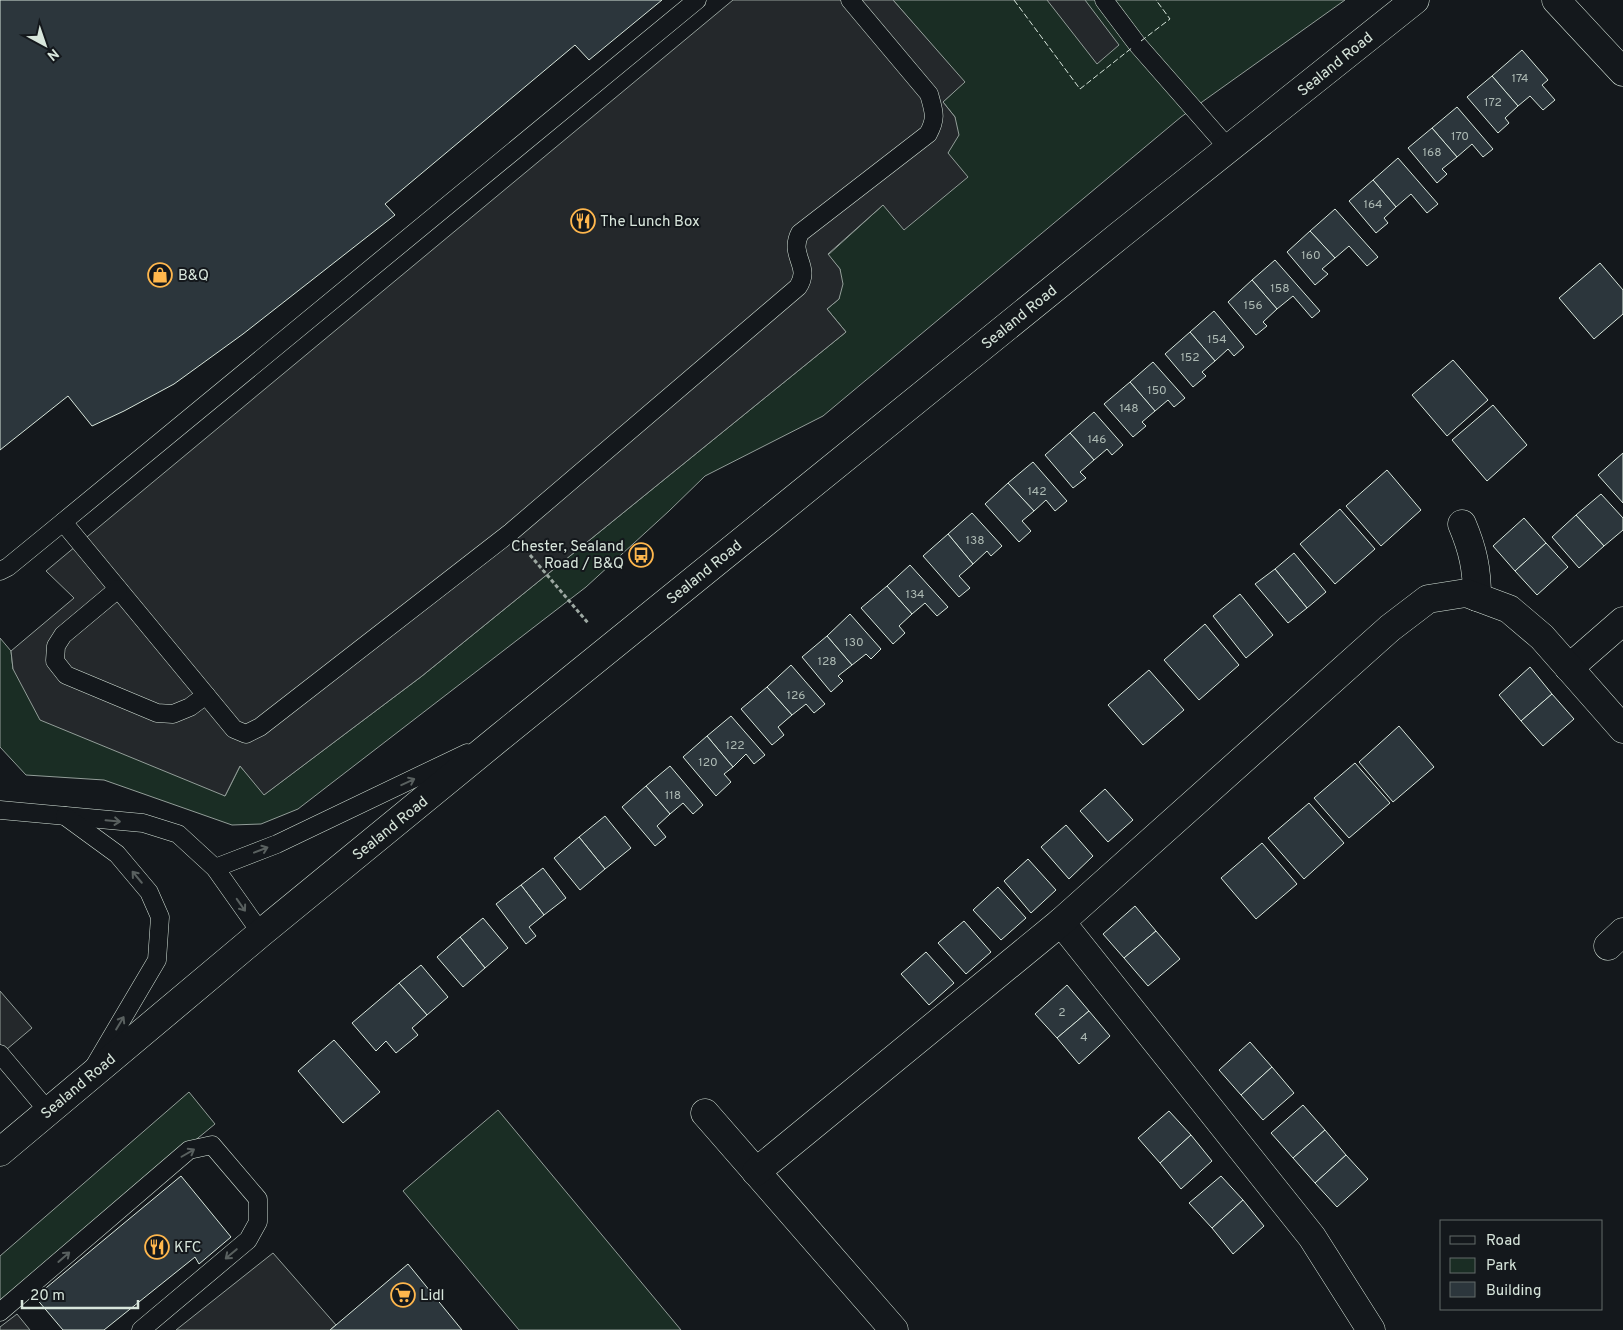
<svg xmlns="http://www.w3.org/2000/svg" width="1623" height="1330" viewBox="0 0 1623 1330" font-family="Overpass,sans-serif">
	<rect width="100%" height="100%" fill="#14181c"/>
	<g fill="#1a2d24" stroke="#939e99">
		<polygon points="893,0 1345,0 1181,117 823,416 705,476 669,511 586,587 298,809 261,824 232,825 104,780 26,775 0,747 0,638 11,651 13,669 225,796 240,766 265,794 422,676 846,332 827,309 839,299 840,269 828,255 883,205 948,153 955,117 943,102 964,82"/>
		<polygon points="189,1092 215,1124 0,1301 0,1256"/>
		<polygon points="498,1110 681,1330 519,1330 403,1191"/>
	</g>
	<g fill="#24282b" stroke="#939e99">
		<polygon points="733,0 893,0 965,82 943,102 955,117 959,135 948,153 968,177 904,230 883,205 828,254 840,269 843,284 839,299 827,309 846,332 422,676 264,795 240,766 225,796 40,720 13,669 11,651 74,598 46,571"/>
		<polygon points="1047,0 1085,0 1119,45 1097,64"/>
		<polygon points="0,991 32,1028 0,1055"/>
		<polygon points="273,1253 336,1325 330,1330 176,1330"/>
		<polygon points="17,1314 30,1330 0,1330 0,1327"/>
	</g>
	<g fill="#2c363c" stroke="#d8e6dc">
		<polygon points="0,0 662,0 589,60 575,45 385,204 395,215 243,334 174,384 124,411 92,426 68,396 0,450"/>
		<polygon points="1522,50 1548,80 1542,85 1555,100 1543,110 1530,96 1518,106 1492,76"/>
		<polygon points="1492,76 1518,106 1505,118 1509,123 1498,133 1467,97"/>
		<polygon points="1457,107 1493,149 1483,157 1472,144 1457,157 1432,128"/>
		<polygon points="1432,128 1457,157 1442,169 1447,174 1437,183 1408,148"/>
		<polygon points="1398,158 1438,204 1427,213 1411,194 1396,207 1373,180"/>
		<polygon points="1373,180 1396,207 1384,218 1388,223 1376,233 1349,201"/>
		<polygon points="1335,209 1378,257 1367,266 1349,246 1335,258 1310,231"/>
		<polygon points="1310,231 1335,258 1322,269 1328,274 1315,285 1287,252"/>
		<polygon points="1275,260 1320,311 1312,318 1293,296 1277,309 1252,280"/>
		<polygon points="1600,263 1623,290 1623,314 1594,339 1559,298"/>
		<polygon points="1252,280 1277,309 1263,322 1267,326 1256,335 1228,302"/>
		<polygon points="1214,311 1244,347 1234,356 1228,349 1215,361 1190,332"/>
		<polygon points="1190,332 1215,361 1202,372 1206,376 1193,387 1165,354"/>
		<polygon points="1453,360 1488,400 1447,436 1412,395"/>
		<polygon points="1153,362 1185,398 1174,407 1168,400 1155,411 1130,382"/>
		<polygon points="1130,382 1155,411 1142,422 1146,426 1133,437 1104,404"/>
		<polygon points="1493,405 1527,445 1487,481 1452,440"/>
		<polygon points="1094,412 1123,445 1112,455 1107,449 1094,460 1070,433"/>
		<polygon points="1070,433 1094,460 1080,472 1086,478 1073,488 1045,455"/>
		<polygon points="1623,453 1623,503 1598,475"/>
		<polygon points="1033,462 1067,501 1055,511 1046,500 1034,511 1008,483"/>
		<polygon points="1387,470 1421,510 1381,546 1346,506"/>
		<polygon points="1008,483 1034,511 1022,521 1031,531 1019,542 985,504"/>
		<polygon points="1601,494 1623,518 1623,530 1604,546 1576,515"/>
		<polygon points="1340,509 1375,549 1335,584 1300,544"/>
		<polygon points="972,513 1002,546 991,556 987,551 973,564 948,534"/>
		<polygon points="1576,515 1604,546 1579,568 1552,537"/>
		<polygon points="1524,518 1546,543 1515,571 1493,546"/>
		<polygon points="948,534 973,564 959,576 970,588 959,597 923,556"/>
		<polygon points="1546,543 1568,567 1537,595 1515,571"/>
		<polygon points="1294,553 1326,592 1307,608 1275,569"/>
		<polygon points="910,565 948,607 937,616 925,603 912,614 887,586"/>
		<polygon points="1275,569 1307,608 1288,623 1255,584"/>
		<polygon points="887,586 912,614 899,626 905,633 893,644 861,608"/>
		<polygon points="1240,594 1273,635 1246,658 1213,616"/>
		<polygon points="850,614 881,649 871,659 866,654 852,665 827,636"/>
		<polygon points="1205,624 1239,665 1199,700 1164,660"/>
		<polygon points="827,636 852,665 838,676 843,681 831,692 802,657"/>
		<polygon points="791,665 825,704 814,713 806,704 792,715 767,687"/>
		<polygon points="1530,667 1552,694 1521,721 1499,695"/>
		<polygon points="1149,670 1184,710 1143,745 1108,705"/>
		<polygon points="767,687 792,715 778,727 784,735 772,745 741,709"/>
		<polygon points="1552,694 1574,719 1543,746 1521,721"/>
		<polygon points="731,716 765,755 754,764 746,754 733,767 707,736"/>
		<polygon points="1399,726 1434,767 1393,802 1359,762"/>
		<polygon points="707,736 733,767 724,774 731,782 716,796 683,757"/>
		<polygon points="1355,763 1390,803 1349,838 1314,798"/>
		<polygon points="670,766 703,805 693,814 683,803 670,814 646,786"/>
		<polygon points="646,786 670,814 657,826 666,837 655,846 622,807"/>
		<polygon points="1105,789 1133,820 1108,842 1080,811"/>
		<polygon points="1309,803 1344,843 1304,879 1268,838"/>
		<polygon points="605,816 631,848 605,869 579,837"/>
		<polygon points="1066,825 1093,856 1069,879 1041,847"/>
		<polygon points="579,837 605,869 580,890 554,858"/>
		<polygon points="1262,843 1297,884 1256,919 1221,878"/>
		<polygon points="1028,859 1056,890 1031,913 1004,881"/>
		<polygon points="543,868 566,898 544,915 521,885"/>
		<polygon points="521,885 544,915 529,927 536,936 526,944 496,904"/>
		<polygon points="998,887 1026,918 1001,940 973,910"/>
		<polygon points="1135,906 1156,931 1124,958 1103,934"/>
		<polygon points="483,918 508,948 485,968 460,937"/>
		<polygon points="964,921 991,952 966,974 938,943"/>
		<polygon points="1156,931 1180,959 1148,986 1124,958"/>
		<polygon points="460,937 485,968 463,987 437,957"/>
		<polygon points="926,952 954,983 929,1005 901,974"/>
		<polygon points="421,965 448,997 427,1015 399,983"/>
		<polygon points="399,983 427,1015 412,1028 418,1035 396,1053 386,1041 376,1051 352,1023"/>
		<polygon points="1067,985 1089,1011 1057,1038 1035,1014"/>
		<polygon points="1089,1011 1110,1036 1079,1064 1057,1038"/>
		<polygon points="334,1040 380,1092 343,1123 298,1071"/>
		<polygon points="1250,1042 1272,1067 1241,1095 1219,1070"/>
		<polygon points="1272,1067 1294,1093 1263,1120 1241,1095"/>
		<polygon points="1303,1105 1325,1130 1293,1158 1271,1133"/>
		<polygon points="1169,1111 1191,1135 1160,1163 1138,1138"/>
		<polygon points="1325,1130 1346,1155 1315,1183 1293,1158"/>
		<polygon points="1191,1135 1212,1161 1181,1189 1160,1163"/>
		<polygon points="1346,1155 1368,1179 1337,1207 1315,1183"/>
		<polygon points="181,1176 231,1237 199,1264 195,1257 104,1330 63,1330 35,1297"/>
		<polygon points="1221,1176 1243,1200 1212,1228 1189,1203"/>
		<polygon points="1243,1200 1264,1226 1233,1254 1212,1228"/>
		<polygon points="408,1264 462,1330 330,1330 336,1325"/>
	</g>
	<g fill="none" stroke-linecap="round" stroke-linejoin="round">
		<g stroke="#d8e6dc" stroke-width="19">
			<g id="service">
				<polyline points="1104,0 1137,44 1229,149"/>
				<path d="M63,522l171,207 12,5 14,-7 251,-195 287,-245c14,-21 -10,-31 2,-54l128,-99c9,-16 6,-22 1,-40l-79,-94"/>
				<polyline points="0,571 8,567 63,522 697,0"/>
				<polyline points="118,589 63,635 56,646 55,661 66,675 157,713 173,714 190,707 206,695"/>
				<polyline points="0,810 143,823 178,834 215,868 261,933"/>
				<polyline points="65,816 117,854 149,892 160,917 157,960 95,1065"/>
				<polyline points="215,868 277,844 467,753"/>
				<polyline points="0,1054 48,1111"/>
				<polyline points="0,1312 189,1150 212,1145 258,1199 258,1222 248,1240 141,1330"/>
			</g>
		</g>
		<g stroke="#d8e6dc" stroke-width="29">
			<g id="minor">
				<polyline points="1556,0 1623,72"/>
				<path d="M1462,524c11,26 15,45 15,73"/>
				<polyline points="1569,668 1623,621"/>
				<polyline points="1061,922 1312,1237 1371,1330"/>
				<polyline points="1608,946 1623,932"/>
				<polyline points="705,1113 894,1330"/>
				<polyline points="756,1172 1061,922 1390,628 1428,599 1466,593 1509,609 1542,637 1623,729"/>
			</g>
		</g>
		<g stroke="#d8e6dc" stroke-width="29">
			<polyline id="primary" points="0,1152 261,933 499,738 1120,235 1415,0"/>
		</g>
		<polyline stroke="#9da8a2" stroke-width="3" stroke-dasharray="4 2.5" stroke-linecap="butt" points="530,555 588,623"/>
		<use href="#service" stroke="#14181c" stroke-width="18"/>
		<use href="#minor" stroke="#14181c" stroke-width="28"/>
		<use href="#primary" stroke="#14181c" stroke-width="28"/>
		<g stroke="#d8e6dc" stroke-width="1" stroke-dasharray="6 2.5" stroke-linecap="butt">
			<polyline points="1014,0 1080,89 1133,47"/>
			<polyline points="1141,41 1170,19 1156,0"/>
		</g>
	</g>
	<defs><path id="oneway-shaft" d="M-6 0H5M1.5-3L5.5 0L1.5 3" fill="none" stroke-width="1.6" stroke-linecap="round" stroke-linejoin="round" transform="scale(1.25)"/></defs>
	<g stroke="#59605f">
		<use href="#oneway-shaft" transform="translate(408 782) rotate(-25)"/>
		<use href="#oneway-shaft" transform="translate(113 821) rotate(5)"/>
		<use href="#oneway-shaft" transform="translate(261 850) rotate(-21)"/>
		<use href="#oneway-shaft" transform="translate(137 877) rotate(-130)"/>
		<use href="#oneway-shaft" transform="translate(241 905) rotate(55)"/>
		<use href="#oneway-shaft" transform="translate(120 1023) rotate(-59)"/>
		<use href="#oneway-shaft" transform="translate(188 1153) rotate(-30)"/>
		<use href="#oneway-shaft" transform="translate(231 1254) rotate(140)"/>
		<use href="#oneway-shaft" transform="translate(64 1257) rotate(-41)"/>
	</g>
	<defs>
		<g id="restaurant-ring" transform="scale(1.25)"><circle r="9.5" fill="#14181c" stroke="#ffb74d" stroke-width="1.5"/><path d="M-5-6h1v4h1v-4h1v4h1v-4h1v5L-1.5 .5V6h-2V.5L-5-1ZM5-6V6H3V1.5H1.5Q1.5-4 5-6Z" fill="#ffb74d"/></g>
		<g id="shop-ring" transform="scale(1.25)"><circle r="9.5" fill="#14181c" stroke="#ffb74d" stroke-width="1.5"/><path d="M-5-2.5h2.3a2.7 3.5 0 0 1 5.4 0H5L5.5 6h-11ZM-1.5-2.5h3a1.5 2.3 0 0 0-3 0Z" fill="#ffb74d"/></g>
		<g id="bus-ring" transform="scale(1.25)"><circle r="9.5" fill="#14181c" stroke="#ffb74d" stroke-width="1.5"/><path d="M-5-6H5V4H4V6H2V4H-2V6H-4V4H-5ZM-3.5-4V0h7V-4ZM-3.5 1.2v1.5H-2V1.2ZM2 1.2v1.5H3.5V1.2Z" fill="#ffb74d"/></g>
		<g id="supermarket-ring" transform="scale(1.25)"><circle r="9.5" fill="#14181c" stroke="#ffb74d" stroke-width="1.5"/><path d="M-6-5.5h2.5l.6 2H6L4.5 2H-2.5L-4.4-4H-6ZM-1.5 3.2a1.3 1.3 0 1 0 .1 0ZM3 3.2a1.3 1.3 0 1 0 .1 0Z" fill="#ffb74d"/></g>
	</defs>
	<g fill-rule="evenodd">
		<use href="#restaurant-ring" x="583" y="221"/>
		<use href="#shop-ring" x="160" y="275"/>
		<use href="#bus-ring" x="641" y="555"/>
		<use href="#restaurant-ring" x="157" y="1247"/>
		<use href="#supermarket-ring" x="403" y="1295"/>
	</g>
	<g text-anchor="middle" stroke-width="4" stroke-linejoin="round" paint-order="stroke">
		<g font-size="12" fill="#adbab4">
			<text x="1520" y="82">174</text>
			<text x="1493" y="106">172</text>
			<text x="1460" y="140">170</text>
			<text x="1432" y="156">168</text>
			<text x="1373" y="208">164</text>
			<text x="1311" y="259">160</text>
			<text x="1280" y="292">158</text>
			<text x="1253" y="309">156</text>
			<text x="1217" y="343">154</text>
			<text x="1190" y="361">152</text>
			<text x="1157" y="394">150</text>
			<text x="1129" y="412">148</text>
			<text x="1097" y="443">146</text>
			<text x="1037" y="495">142</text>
			<text x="975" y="544">138</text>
			<text x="915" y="598">134</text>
			<text x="854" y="646">130</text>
			<text x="827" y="665">128</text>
			<text x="796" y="699">126</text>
			<text x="735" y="749">122</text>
			<text x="708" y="766">120</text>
			<text x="673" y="799">118</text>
			<text x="1062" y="1016">2</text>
			<text x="1084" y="1041">4</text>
		</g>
		<g font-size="15" fill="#d8e6dc" stroke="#14181c">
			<text transform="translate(1335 64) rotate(-39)" y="5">Sealand Road</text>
			<text transform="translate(1019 317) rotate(-39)" y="5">Sealand Road</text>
			<text transform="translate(704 572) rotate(-39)" y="5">Sealand Road</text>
			<text transform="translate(390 828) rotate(-39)" y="5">Sealand Road</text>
			<text transform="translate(78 1086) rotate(-40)" y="5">Sealand Road</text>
		</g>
		<g font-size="15" fill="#d8e6dc" stroke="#14181c" text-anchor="start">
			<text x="600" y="226">The Lunch Box</text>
			<text x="178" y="280">B&amp;Q</text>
			<text x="624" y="551" text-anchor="end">Chester, Sealand<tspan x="624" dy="17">Road / B&amp;Q</tspan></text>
			<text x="174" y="1252">KFC</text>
			<text x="420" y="1300">Lidl</text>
		</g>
	</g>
	<rect x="1440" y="1220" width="162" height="90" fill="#14181c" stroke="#626a69"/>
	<rect x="1450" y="1236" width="25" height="8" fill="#14181c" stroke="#626a69"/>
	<text x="1486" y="1245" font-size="15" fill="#d8e6dc">Road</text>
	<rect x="1450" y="1258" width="25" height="15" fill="#1a2d24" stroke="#626a69"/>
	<text x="1486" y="1270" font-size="15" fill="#d8e6dc">Park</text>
	<rect x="1450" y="1282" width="25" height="15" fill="#2c363c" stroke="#626a69"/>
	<text x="1486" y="1295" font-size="15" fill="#d8e6dc">Building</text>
	<g transform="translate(45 45) rotate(140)" stroke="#14181c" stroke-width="4" paint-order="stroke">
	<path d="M0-4L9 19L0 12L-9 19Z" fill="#d8e6dc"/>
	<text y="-8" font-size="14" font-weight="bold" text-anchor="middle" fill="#d8e6dc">N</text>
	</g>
	<path d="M22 1300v8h116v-8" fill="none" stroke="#d8e6dc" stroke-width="2.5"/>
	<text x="30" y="1300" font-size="15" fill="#d8e6dc" stroke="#14181c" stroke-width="4" paint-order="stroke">20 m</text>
</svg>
